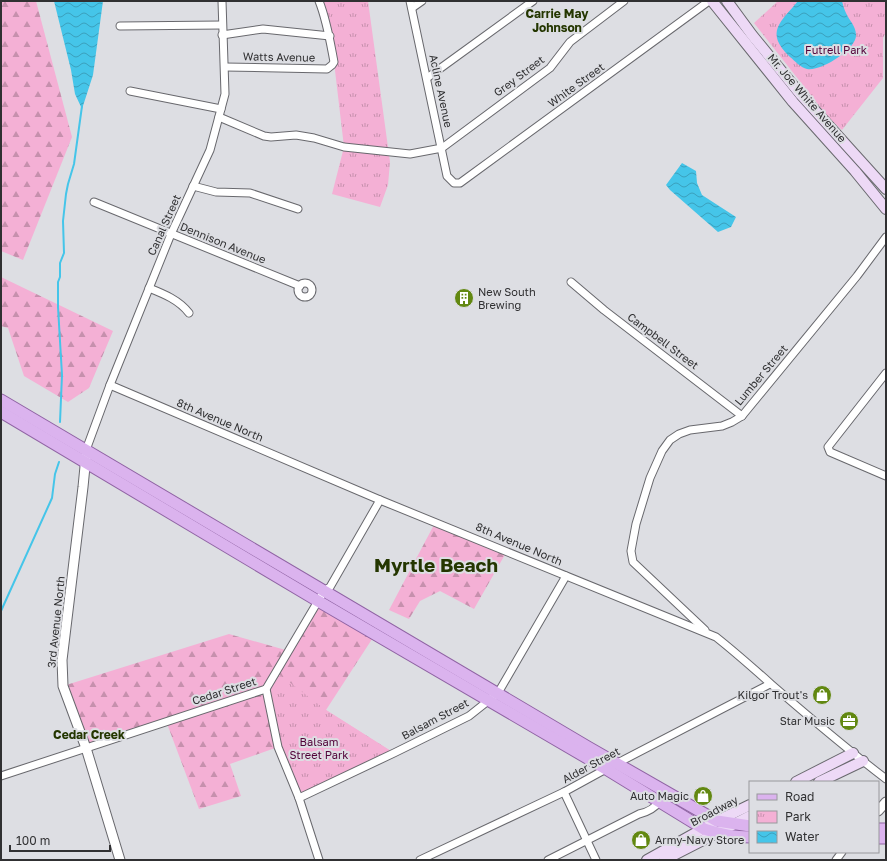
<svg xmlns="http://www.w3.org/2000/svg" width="887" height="861" viewBox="0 0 887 861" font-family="'Golos Text',sans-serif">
	<defs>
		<pattern id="forest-firs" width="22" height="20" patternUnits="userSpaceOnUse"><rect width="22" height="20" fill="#f4b0d5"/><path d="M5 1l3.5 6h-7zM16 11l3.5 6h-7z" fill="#c690ad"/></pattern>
		<pattern id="park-tufts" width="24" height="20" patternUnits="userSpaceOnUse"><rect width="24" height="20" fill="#f4b0d5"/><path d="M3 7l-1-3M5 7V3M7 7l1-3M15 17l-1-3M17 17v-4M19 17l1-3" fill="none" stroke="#c690ad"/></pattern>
		<pattern id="water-waves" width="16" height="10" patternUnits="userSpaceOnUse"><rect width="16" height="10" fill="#45c5e9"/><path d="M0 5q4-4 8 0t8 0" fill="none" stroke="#3aa0bd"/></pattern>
	</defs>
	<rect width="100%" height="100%" fill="#dddee3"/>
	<g fill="url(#forest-firs)">
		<polygon points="1,1 36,1 72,137 23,260 1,251"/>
		<polygon points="1,277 113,331 89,388 68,402 24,376 8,328 1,326"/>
		<polygon points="436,521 507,551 474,609 440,591 420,601 409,619 389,610"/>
		<polygon points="318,601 376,633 326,710 394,753 278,747 230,764 241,796 199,809 166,721 86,748 63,686 229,634 289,651"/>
	</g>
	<g fill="url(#park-tufts)">
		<polygon points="319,1 368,1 390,162 388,185 380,207 332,194 344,147 334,62"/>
		<polygon points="778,1 886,1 886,32 883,38 883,78 842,130 828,117 754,23"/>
		<polygon points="276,672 326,710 394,753 299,798 278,747 266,689"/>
	</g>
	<g fill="url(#water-waves)">
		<polygon points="54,1 103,1 93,75 82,109 75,94 71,70"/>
		<path d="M798,1h44c1,4 2,8 4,12 3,7 10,13 10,22 1,14 -36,37 -49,34 -6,-1 -12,-8 -17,-12 -26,-25 -9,-35 8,-56z"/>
		<polygon points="682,163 696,171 697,183 702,195 736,217 731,227 718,232 670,190 666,185"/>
	</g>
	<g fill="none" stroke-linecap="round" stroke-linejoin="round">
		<g stroke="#45c5e9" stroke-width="2">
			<polyline points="60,422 62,375 58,307 58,282 60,277 60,263 64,253 63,221 66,194 68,184 74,164 82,106"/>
			<polyline points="1,611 52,498 55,474 59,462"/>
		</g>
		<g stroke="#68686d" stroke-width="9">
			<g id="minor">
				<polyline points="410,1 447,176 454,183 460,183 709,1"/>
				<polyline points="412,8 422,1"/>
				<polyline points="120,26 222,25"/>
				<polyline points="222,35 263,29 330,36"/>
				<path d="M225,67l102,2 5,-4 2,-3c-4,-21 -7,-41 -15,-61"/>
				<polyline points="427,78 533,1"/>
				<polyline points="130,91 221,109"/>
				<polyline points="219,117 264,136 271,137 296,135 314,138 344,147 410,154 442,148 550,68 570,42 624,1"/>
				<polyline points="193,186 216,192 250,193 298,209"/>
				<polyline points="94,202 300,286"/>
				<polyline points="571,282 604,310 742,416"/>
				<circle cx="305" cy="290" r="7"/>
				<path d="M149,288c15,6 30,12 40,25"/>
				<polyline points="886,373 828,447 830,452 886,476"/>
				<path d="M110,385l270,115 336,137c19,15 37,31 55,47 38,33 76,65 115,95"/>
				<polyline points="86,450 110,385 171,234 210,150 225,94 222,1"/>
				<polyline points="705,630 633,562 631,551 636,524 650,478 662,451 670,440 679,434 690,430 722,426 732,422 742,416 857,276 886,237"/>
				<polyline points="266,689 278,747 299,798 319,860"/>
				<polyline points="1,776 266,689 324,591 330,587 380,500"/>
				<polyline points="564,792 596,860"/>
				<polyline points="299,798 394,753 469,716 498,693 566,576"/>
				<polyline points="420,860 564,792 606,769 770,684"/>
				<path d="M548,860l91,-46c9,-2 15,-5 21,-13"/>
				<polyline points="836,860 842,852"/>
			</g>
		</g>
		<g stroke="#68686d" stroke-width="11">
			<g id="tertiary">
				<polyline points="86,456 83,487 62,660 63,686 86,748 120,860"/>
				<polyline points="878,811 886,802"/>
			</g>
		</g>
		<g stroke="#68686d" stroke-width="12">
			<g id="secondary">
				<polyline points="712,1 793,102 855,171 886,209"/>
				<polyline points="727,1 752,35 801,95 886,189"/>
				<polyline points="796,782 853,753"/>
				<polyline points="819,782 863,761"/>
				<polyline points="647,860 717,821 750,805"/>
				<polyline points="664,860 750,816"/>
			</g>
		</g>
		<g stroke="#9064a4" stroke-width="13">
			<g id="primary">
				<polyline points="1,400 588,747 717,821 750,826"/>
				<path d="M1,412l317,189 288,168 98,60c15,5 30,8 46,8"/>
				<polyline points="878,829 886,829"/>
				<polyline points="878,838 886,838"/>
			</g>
		</g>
		<use href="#minor" stroke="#fff" stroke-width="7"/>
		<use href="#tertiary" stroke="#fff" stroke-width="9"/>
		<use href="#secondary" stroke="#edd9f6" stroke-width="10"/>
		<use href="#primary" stroke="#dbb3ee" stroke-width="11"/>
	</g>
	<defs>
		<g id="building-disc" transform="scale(1)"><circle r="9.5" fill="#628811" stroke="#dddee3"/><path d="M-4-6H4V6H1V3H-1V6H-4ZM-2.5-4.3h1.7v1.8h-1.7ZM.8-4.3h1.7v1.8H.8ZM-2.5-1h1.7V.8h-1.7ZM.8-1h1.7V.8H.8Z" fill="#fff"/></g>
		<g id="shop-disc" transform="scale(1)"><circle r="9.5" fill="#628811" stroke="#dddee3"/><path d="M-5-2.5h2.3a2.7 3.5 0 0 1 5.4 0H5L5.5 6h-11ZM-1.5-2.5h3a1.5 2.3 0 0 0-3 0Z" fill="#fff"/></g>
		<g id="office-disc" transform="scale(1)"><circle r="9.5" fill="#628811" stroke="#dddee3"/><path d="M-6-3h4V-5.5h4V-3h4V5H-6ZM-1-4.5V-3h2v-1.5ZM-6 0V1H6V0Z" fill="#fff"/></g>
	</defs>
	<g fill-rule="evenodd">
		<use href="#building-disc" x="464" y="298"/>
		<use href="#shop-disc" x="822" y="695"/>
		<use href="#office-disc" x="849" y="721"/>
		<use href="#shop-disc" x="703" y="796"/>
		<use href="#shop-disc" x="641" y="840"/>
	</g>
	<g text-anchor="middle" stroke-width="4" stroke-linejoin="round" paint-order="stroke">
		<g font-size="11" fill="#520339" stroke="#dddee3">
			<text x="836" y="54">Futrell Park</text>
			<text x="319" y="746">Balsam<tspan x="319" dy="13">Street Park</tspan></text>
		</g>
		<g font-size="11" fill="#303032" stroke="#dddee3">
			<text transform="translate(279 57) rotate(1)" y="4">Watts Avenue</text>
			<text transform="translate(519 76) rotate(-37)" y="4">Grey Street</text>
			<text transform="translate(576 85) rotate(-36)" y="4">White Street</text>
			<text transform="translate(441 91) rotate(78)" y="4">Acline Avenue</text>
			<text transform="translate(807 98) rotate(49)" y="4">Mr. Joe White Avenue</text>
			<text transform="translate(164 225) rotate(-66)" y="4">Canal Street</text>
			<text transform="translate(223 243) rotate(22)" y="4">Dennison Avenue</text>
			<text transform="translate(663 341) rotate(37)" y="4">Campbell Street</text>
			<text transform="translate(761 375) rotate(-50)" y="4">Lumber Street</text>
			<text transform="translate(220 420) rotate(23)" y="4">8th Avenue North</text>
			<text transform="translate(519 544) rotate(23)" y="4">8th Avenue North</text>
			<text transform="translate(56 622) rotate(-84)" y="4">3rd Avenue North</text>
			<text transform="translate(224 691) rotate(-18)" y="4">Cedar Street</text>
			<text transform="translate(435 719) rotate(-28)" y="4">Balsam Street</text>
			<text transform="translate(591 765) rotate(-28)" y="4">Alder Street</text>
			<text transform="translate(714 811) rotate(-28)" y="4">Broadway</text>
		</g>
		<g font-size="11" fill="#303032" stroke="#dddee3" text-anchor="end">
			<text x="478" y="296" text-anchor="start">New South<tspan x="478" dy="13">Brewing</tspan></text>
			<text x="808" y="699">Kilgor Trout's</text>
			<text x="835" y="725">Star Music</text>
			<text x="689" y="800">Auto Magic</text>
			<text x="655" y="844" text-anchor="start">Army-Navy Store</text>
		</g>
		<g font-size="12" font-weight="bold" fill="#243600" stroke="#dddee3">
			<text x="557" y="18">Carrie May<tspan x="557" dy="14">Johnson</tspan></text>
			<text x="89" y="739">Cedar Creek</text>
		</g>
		<g font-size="19" font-weight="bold" fill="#243600" stroke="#dddee3">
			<text x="436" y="572">Myrtle Beach</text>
		</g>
	</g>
	<rect width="887" height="861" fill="none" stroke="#303032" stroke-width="4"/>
	<rect x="749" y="781" width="130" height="72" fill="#dddee3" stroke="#98989c"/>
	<rect x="757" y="794" width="20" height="6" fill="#dbb3ee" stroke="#98989c"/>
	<text x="785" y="801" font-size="12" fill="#303032">Road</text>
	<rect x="757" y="811" width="20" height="12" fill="url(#park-tufts)" stroke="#98989c"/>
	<text x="785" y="821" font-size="12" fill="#303032">Park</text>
	<rect x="757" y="831" width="20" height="12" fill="url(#water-waves)" stroke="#98989c"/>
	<text x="785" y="841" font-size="12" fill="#303032">Water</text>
	<path d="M10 845v6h100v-6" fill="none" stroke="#303032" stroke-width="2"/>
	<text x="16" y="845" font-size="12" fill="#303032" stroke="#dddee3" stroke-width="3" paint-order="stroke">100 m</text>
</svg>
